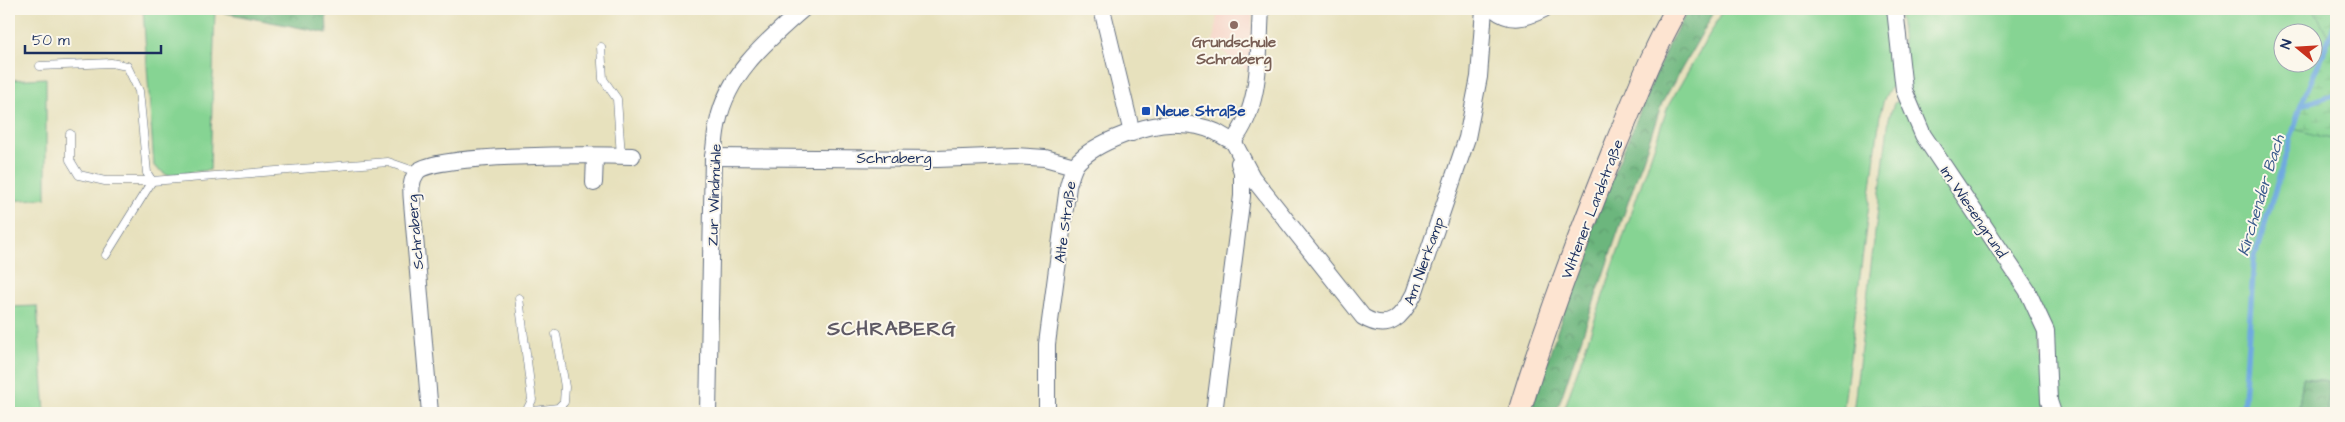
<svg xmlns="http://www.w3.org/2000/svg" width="2345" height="422" viewBox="0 0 2345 422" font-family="'Architects Daughter',sans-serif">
	<defs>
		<pattern id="forest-crowns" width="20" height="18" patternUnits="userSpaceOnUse" patternTransform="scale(1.25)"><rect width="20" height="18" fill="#6cb67d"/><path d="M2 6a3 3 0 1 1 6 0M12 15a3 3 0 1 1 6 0" fill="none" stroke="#58946a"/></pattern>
		<pattern id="wetland-marsh" width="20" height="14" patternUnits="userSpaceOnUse" patternTransform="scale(1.25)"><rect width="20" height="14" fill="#86d493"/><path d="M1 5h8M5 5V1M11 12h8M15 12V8" fill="none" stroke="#73b681"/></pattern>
	</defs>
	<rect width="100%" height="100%" fill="#fbf7ec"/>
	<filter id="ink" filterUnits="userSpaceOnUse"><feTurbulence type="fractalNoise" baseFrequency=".02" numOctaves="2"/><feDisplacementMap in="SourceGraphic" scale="10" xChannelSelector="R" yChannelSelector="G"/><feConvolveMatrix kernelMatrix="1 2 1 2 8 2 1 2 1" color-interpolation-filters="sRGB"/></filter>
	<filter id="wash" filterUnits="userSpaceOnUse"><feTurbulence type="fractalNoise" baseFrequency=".0096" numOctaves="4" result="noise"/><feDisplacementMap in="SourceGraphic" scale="20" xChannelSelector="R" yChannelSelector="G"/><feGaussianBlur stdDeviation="1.12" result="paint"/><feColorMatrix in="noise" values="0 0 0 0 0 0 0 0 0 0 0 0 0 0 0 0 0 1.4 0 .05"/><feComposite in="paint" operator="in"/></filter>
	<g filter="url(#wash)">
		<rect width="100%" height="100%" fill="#e7e1bd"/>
		<polygon fill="#f6d2c5" points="1218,9 1253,9 1250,71 1237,64 1213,42"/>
		<g fill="#86d493" stroke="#508278" fill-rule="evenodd">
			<polygon points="143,9 215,9 210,170 167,175 154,166"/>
			<path d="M1724,9h166l9,73c-14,7 -16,20 -19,33l-37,298h-280l105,-307z"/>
			<path d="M1899,9h437v404h-8v-32l-25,-3 -5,35h-238l-10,-83 -123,-197 -19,-45zM2282,32h30v30h-30z"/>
			<polygon points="46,78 46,198 9,201 9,80"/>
			<polygon points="1901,100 2023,292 2039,331 2047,413 1853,413 1889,118 1894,103"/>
			<polygon points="37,306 45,413 9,413 9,307"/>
		</g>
		<g fill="url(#forest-crowns)" stroke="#44726e">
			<polygon points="215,9 326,9 327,33 215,11"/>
			<polygon points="1689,9 1716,9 1662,103 1556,413 1530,413 1596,215 1669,43"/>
			<polygon points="2303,378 2328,381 2328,413 2298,413"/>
		</g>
		<polygon fill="url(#wetland-marsh)" stroke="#508278" points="2314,9 2336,9 2336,126 2331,139 2294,129 2301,105 2329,38"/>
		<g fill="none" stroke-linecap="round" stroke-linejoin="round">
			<g stroke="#70aae0" stroke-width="5.5">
				<polyline points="2301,105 2336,94"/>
				<polyline points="2243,413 2254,259 2301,105 2336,22"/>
			</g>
		</g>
	</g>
	<g filter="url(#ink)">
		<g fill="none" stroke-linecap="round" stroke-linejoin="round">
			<g stroke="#626d7f" stroke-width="9">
				<g id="lane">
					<polyline points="601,47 603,79 617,99 621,156"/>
					<polyline points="40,66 111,63 127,66 139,91 147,173 152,181 388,162 417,172"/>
					<polyline points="70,134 70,160 79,175 105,181 152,181 106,255"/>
					<polyline points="526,412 558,408 564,402 565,387 556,334"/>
					<polyline points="516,413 526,412 532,400 519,298"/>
				</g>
			</g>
			<g stroke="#626d7f" stroke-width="18">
				<g id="street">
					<polyline points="1102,9 1132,133"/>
					<path d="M1494,9c17,14 32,9 50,0"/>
					<polyline points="1895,9 1904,90 1923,135 2027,290 2046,331 2049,401 2053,413"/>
					<path d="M1233,141l19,36 111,140c26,16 39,0 51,-23l53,-156 12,-61 5,-68"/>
					<path d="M1233,141c29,-35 25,-88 28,-132"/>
					<polyline points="713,157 937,159 1015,156 1045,158 1074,166"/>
					<polyline points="594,183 595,156"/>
					<path d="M430,413l-18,-211c-1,-10 -2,-21 5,-30 16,-19 183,-17 215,-16"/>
					<path d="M708,413l5,-256c2,-12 2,-24 5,-35 10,-49 49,-81 85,-113"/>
					<path d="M1047,413v-69l21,-158c2,-7 4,-16 8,-22 18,-22 74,-42 102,-40 12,0 27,3 38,8 6,3 10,7 17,9"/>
					<polyline points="1214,413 1242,196 1242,172 1239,163"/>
				</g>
			</g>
			<g stroke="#626d7f" stroke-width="24">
				<path id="secondary" d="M1519,413c27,-91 61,-180 97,-269 19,-45 36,-92 61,-135"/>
			</g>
			<use href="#lane" stroke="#fff" stroke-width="8"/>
			<use href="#street" stroke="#fff" stroke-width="16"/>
			<use href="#secondary" stroke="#fde4d1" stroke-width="22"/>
		</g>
	</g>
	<circle fill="#8d6e63" stroke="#fbf7ec" stroke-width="2" cx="1234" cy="25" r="5"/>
	<rect fill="#1a4fb4" stroke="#fbf7ec" stroke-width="2" x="1141" y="106" width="10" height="10" rx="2.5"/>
	<g text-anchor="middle" stroke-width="4" stroke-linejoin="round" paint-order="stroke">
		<g font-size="15" font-weight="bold" fill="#785e54" stroke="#fbf7ec">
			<text x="1234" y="47">Grundschule<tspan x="1234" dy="17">Schraberg</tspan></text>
		</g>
		<g font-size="15" font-weight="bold" fill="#164399" stroke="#fbf7ec" text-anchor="start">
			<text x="1156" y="116">Neue Straße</text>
		</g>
		<g font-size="15" fill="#1b2f5e" stroke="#fbf7ec">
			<text x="894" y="163">Schraberg</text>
			<text transform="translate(714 195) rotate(-88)" y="5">Zur Windmühle</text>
			<text transform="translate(1592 209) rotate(-69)" y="5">Wittener Landstraße</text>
			<text transform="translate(1974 212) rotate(56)" y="5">Im Wiesengrund</text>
			<text transform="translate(1065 222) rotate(-82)" y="5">Alte Straße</text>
			<text transform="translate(415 232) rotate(-95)" y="5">Schraberg</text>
			<text transform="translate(1424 261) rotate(-70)" y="5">Am Nierkamp</text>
		</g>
		<g font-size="16" font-style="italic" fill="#395a8c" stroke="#fbf7ec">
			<text transform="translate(2260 195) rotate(-73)" y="6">Kirchender Bach</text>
		</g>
		<g font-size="20" font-weight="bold" letter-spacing="1" fill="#5e5964" stroke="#fbf7ec">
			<text x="892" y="335">SCHRABERG</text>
		</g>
	</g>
	<rect width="2345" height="422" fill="none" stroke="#fbf7ec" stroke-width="30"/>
	<g transform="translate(2298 48) rotate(288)"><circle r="24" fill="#fbf7ec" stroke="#a1a7b3"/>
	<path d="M0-4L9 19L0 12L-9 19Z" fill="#c8321e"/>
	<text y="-8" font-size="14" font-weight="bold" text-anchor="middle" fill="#1b2f5e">N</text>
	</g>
	<path d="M25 45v8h136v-8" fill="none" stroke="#1b2f5e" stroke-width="2.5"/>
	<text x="32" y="45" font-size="15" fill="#1b2f5e" stroke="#fbf7ec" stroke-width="4" paint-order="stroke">50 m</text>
</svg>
